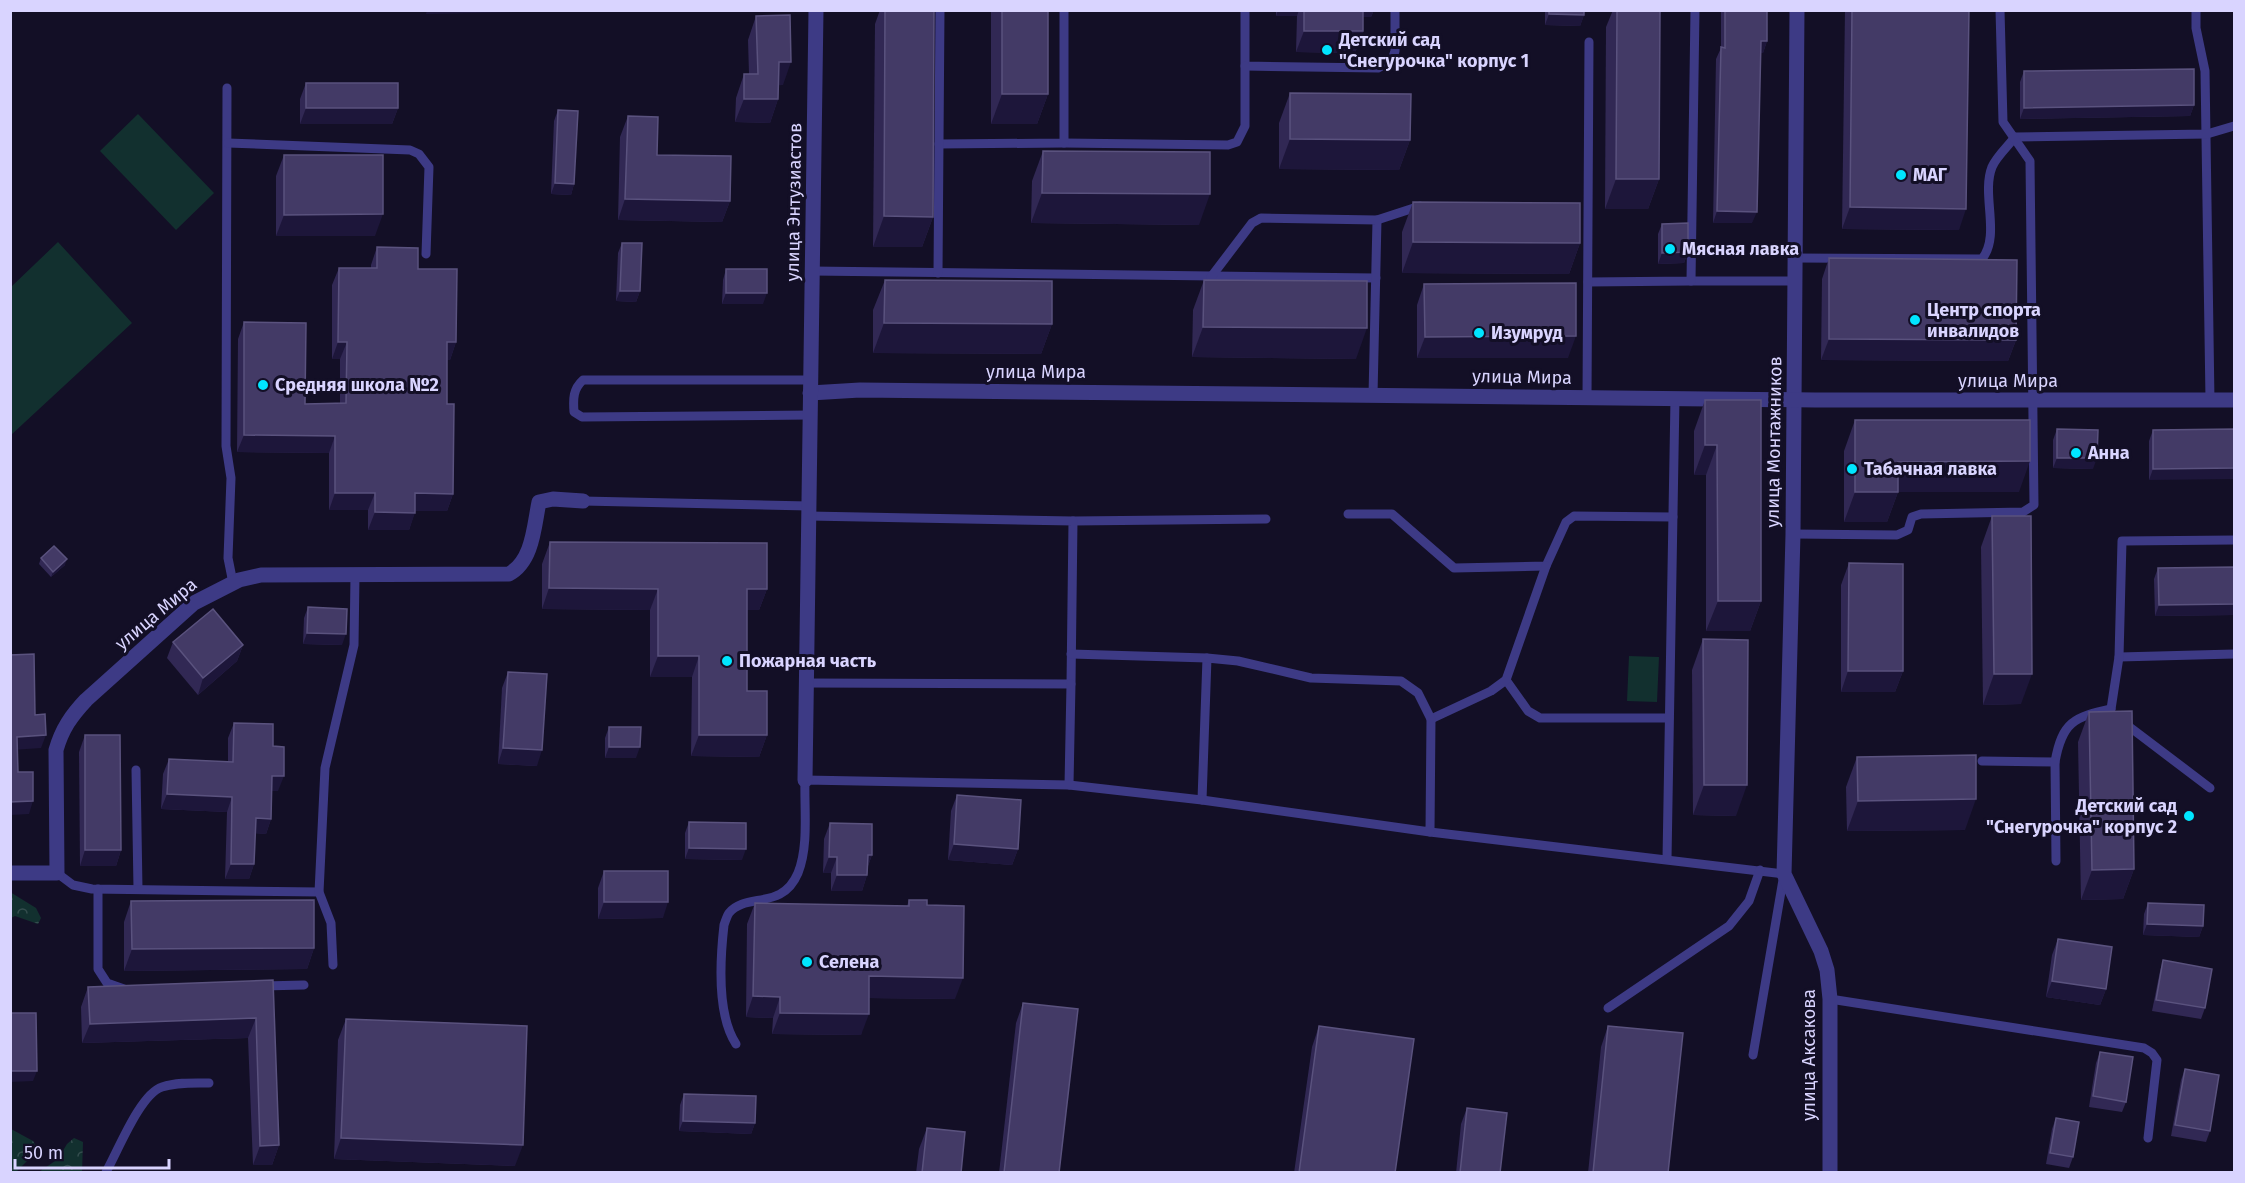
<svg xmlns="http://www.w3.org/2000/svg" width="2245" height="1183" viewBox="0 0 2245 1183" font-family="'Fira Sans',sans-serif">
	<defs>
		<pattern id="forest-crowns" width="20" height="18" patternUnits="userSpaceOnUse" patternTransform="scale(1.5)"><rect width="20" height="18" fill="#12302f"/><path d="M2 6a3 3 0 1 1 6 0M12 15a3 3 0 1 1 6 0" fill="none" stroke="#344d4e"/></pattern>
	</defs>
	<rect width="100%" height="100%" fill="#130f26"/>
	<g fill="url(#forest-crowns)">
		<polygon points="10,892 36,908 41,918 38,924 15,916 11,918"/>
		<polygon points="11,1129 33,1141 38,1149 35,1157 28,1160 16,1172 11,1172"/>
		<polygon points="74,1138 83,1142 82,1172 39,1172 58,1159 67,1144"/>
	</g>
	<g fill="#12302f">
		<polygon points="138,114 214,193 176,230 100,151"/>
		<polygon points="58,242 132,323 11,435 11,287"/>
		<polygon points="1629,656 1659,657 1657,702 1627,701"/>
	</g>
	<g fill="none" stroke-linecap="round" stroke-linejoin="round">
		<g stroke="#3d3a85" stroke-width="9">
			<polyline points="1245,10 1245,66 1378,68 1392,60 1395,51 1395,10"/>
			<polyline points="2196,10 2196,28 2205,71 2210,400"/>
			<polyline points="227,88 226,446 231,478 228,558 233,583"/>
			<polyline points="228,143 410,150 419,154 429,167 426,254"/>
			<polyline points="1064,143 1228,145 1237,142 1245,126 1245,66"/>
			<polyline points="939,144 1064,143 1064,10"/>
			<polyline points="1377,220 1420,206"/>
			<path d="M1794,258l188,1c19,-24 -1,-64 10,-92 4,-10 16,-21 23,-30l192,-3 27,-8"/>
			<polyline points="812,271 1376,278"/>
			<polyline points="938,273 940,10"/>
			<polyline points="1211,277 1252,223 1261,218 1377,220 1373,395"/>
			<polyline points="1691,281 1794,281"/>
			<polyline points="1588,282 1691,281 1695,10"/>
			<polyline points="1587,398 1589,42"/>
			<path d="M810,415l-228,2 -8,-5c-1,-13 -1,-23 9,-32h227"/>
			<polyline points="583,501 809,506"/>
			<polyline points="1348,514 1392,514 1454,568 1546,566 1566,522 1574,516 1673,517"/>
			<polyline points="1073,521 1266,519"/>
			<polyline points="1793,534 1897,535 1908,530 1912,517 1921,514 2023,512 2034,505 2030,161 2003,122 2000,10"/>
			<polyline points="2119,657 2234,654"/>
			<polyline points="1506,680 1528,711 1540,718 1669,718"/>
			<polyline points="807,683 1071,684 1073,521 809,516"/>
			<polyline points="2111,709 2119,657 2122,541 2234,540"/>
			<polyline points="1431,719 1491,691 1506,680 1546,566"/>
			<polyline points="2123,722 2210,788"/>
			<path d="M1982,761l73,1c7,-40 19,-45 56,-53"/>
			<polyline points="2055,762 2056,861"/>
			<polyline points="136,770 138,889"/>
			<polyline points="1069,785 1071,684"/>
			<polyline points="1202,800 1207,658"/>
			<polyline points="1430,832 1784,874 1753,1055"/>
			<polyline points="1667,859 1675,398"/>
			<polyline points="57,873 73,885 92,889 319,892"/>
			<polyline points="98,889 98,969 107,983 124,989"/>
			<polyline points="333,965 331,923 319,892 325,768 354,645 355,575"/>
			<polyline points="263,986 304,985"/>
			<polyline points="1830,999 2144,1048 2152,1053 2157,1060 2148,1138"/>
			<polyline points="1608,1008 1729,926 1749,901 1760,870"/>
			<path d="M736,1044c-19,-29 -16,-84 -12,-119 1,-3 3,-9 5,-12 17,-21 53,-2 69,-40 11,-27 6,-64 7,-93l264,5 133,15 228,32 1,-113 -13,-26 -17,-12 -90,-3 -73,-17 -31,-3 -136,-4"/>
			<path d="M106,1172c12,-21 34,-78 56,-85 15,-5 32,-4 47,-4"/>
		</g>
		<g stroke="#3d3a85" stroke-width="15">
			<polyline points="1797,10 1793,534 1784,874 1821,951 1827,970 1830,999 1830,1172"/>
			<polyline points="810,393 860,390 1815,400 2234,400"/>
			<polyline points="805,780 816,10"/>
			<path d="M10,873h47l-1,-123c6,-21 15,-34 30,-50l108,-97 45,-23 22,-5 248,-1c24,-13 25,-48 30,-72l14,-3 30,2"/>
		</g>
	</g>
	<g fill="#312854">
		<polygon points="880,10 934,10 933,217 922,247 873,247 875,24"/>
		<polygon points="991,10 1048,10 1048,94 1037,124 991,124"/>
		<polygon points="1276,10 1374,10 1371,17 1363,17 1363,31 1355,53 1296,52 1297,16 1276,16"/>
		<polygon points="1545,10 1584,10 1584,15 1580,26 1545,25"/>
		<polygon points="1613,10 1660,10 1659,179 1648,209 1605,209 1606,27"/>
		<polygon points="1721,10 1767,10 1767,41 1763,53 1761,53 1752,223 1713,223 1716,59 1721,48"/>
		<polygon points="1845,10 1969,10 1959,230 1842,229"/>
		<polygon points="756,16 783,85 778,85 778,99 770,123 735,122 736,98 744,74 749,74 748,40"/>
		<polygon points="2024,71 2194,105 2190,116 2020,119 2020,82"/>
		<polygon points="306,83 398,108 392,124 300,124 300,99"/>
		<polygon points="1290,93 1410,140 1399,170 1279,169 1279,123"/>
		<polygon points="558,110 574,184 571,195 551,194 554,121"/>
		<polygon points="628,116 657,155 730,201 722,222 618,220 620,137"/>
		<polygon points="1043,151 1199,225 1031,223 1032,181"/>
		<polygon points="284,155 375,236 276,236 276,176"/>
		<polygon points="1413,202 1580,243 1569,274 1402,273 1402,232"/>
		<polygon points="1662,224 1688,252 1684,263 1658,264 1658,234"/>
		<polygon points="622,243 640,291 636,302 616,301 618,253"/>
		<polygon points="377,247 418,269 456,342 450,360 447,360 447,404 453,494 447,511 415,511 409,530 368,530 368,510 329,510 329,453 237,452 238,339 244,322 305,404 340,403 340,359 332,359 332,285 339,268 371,268 371,265"/>
		<polygon points="1829,258 2016,340 2008,361 1821,360 1822,279"/>
		<polygon points="726,269 763,304 722,304 723,280"/>
		<polygon points="885,280 1052,324 1041,354 873,353 873,310"/>
		<polygon points="1204,280 1356,359 1192,357 1193,310"/>
		<polygon points="1424,284 1568,358 1417,358 1417,305"/>
		<polygon points="1705,400 1761,601 1750,631 1706,631 1706,475 1694,475 1694,431"/>
		<polygon points="1855,420 2019,492 1898,492 1887,522 1844,522 1844,451"/>
		<polygon points="2057,429 2093,469 2053,468 2053,440"/>
		<polygon points="2235,429 2149,480 2149,441 2153,430"/>
		<polygon points="1992,516 2021,704 1983,705 1981,547"/>
		<polygon points="550,542 767,589 759,610 747,610 747,691 767,735 759,757 691,756 692,677 650,677 650,610 542,609 542,564"/>
		<polygon points="41,558 65,565 51,577 39,564"/>
		<polygon points="1849,563 1903,671 1895,692 1841,692 1841,585"/>
		<polygon points="2235,567 2235,615 2155,616 2154,579 2158,568"/>
		<polygon points="308,607 342,645 303,644 304,618"/>
		<polygon points="1703,639 1736,816 1693,815 1692,670"/>
		<polygon points="173,642 243,645 237,661 198,695 167,658"/>
		<polygon points="508,672 537,766 498,764 502,688"/>
		<polygon points="2089,712 2134,869 2123,899 2081,900 2078,742"/>
		<polygon points="234,723 273,746 278,791 272,791 271,819 266,834 255,833 254,864 249,879 225,879 227,812 161,809 163,774 169,759 228,762 228,738"/>
		<polygon points="609,727 636,758 605,758 605,738"/>
		<polygon points="85,735 121,850 116,866 80,866 79,752"/>
		<polygon points="1857,757 1965,830 1847,831 1846,787"/>
		<polygon points="957,795 1018,849 1012,865 948,860 951,811"/>
		<polygon points="689,822 742,860 685,859 685,833"/>
		<polygon points="830,823 872,855 868,866 867,875 862,891 831,891 831,873 823,873 824,839"/>
		<polygon points="604,871 663,918 598,919 598,888"/>
		<polygon points="909,900 927,905 955,999 869,998 861,1035 772,1034 773,1018 746,1017 747,924 755,903 907,906"/>
		<polygon points="131,901 314,948 307,969 124,971 124,922"/>
		<polygon points="2148,903 2203,926 2199,937 2143,935 2144,914"/>
		<polygon points="2058,939 2106,989 2100,1005 2046,997 2052,955"/>
		<polygon points="2163,960 2205,1008 2201,1019 2152,1011 2160,971"/>
		<polygon points="273,980 279,1145 272,1165 253,1165 248,1038 82,1043 81,1007 88,987"/>
		<polygon points="1023,1003 1059,1173 999,1173 1016,1023"/>
		<polygon points="346,1019 515,1166 334,1159 338,1040"/>
		<polygon points="1319,1026 1395,1173 1294,1173 1312,1047"/>
		<polygon points="1608,1026 1668,1173 1588,1173 1601,1047"/>
		<polygon points="2100,1052 2126,1102 2122,1112 2089,1107 2096,1063"/>
		<polygon points="2185,1069 2210,1131 2206,1142 2171,1136 2181,1080"/>
		<polygon points="684,1094 755,1123 751,1134 679,1131 680,1105"/>
		<polygon points="1467,1108 1500,1173 1456,1173 1461,1124"/>
		<polygon points="2056,1118 2073,1157 2069,1168 2046,1164 2052,1129"/>
		<polygon points="927,1128 961,1173 916,1173 919,1149"/>
	</g>
	<g fill="#1d163a">
		<polygon points="427,10 618,10 426,14"/>
		<polygon points="1278,10 1299,10 1297,16 1276,16"/>
		<polygon points="1357,10 1374,10 1371,17 1355,17"/>
		<polygon points="1549,14 1584,15 1580,26 1545,25"/>
		<polygon points="1304,31 1363,31 1355,53 1296,52"/>
		<polygon points="1761,41 1767,41 1763,53 1757,53"/>
		<polygon points="779,62 791,62 783,85 770,86"/>
		<polygon points="1002,94 1048,94 1037,124 991,124"/>
		<polygon points="744,99 778,99 770,123 735,122"/>
		<polygon points="2194,105 2190,116 2020,119 2024,108"/>
		<polygon points="306,108 398,108 392,124 300,124"/>
		<polygon points="1290,139 1410,140 1399,170 1279,169"/>
		<polygon points="1616,179 1659,179 1648,209 1605,209"/>
		<polygon points="555,183 574,184 571,195 551,194"/>
		<polygon points="1042,193 1210,194 1199,225 1031,223"/>
		<polygon points="625,199 730,201 722,222 618,220"/>
		<polygon points="1850,207 1966,209 1959,230 1842,229"/>
		<polygon points="1717,211 1757,212 1752,223 1713,223"/>
		<polygon points="383,214 375,236 276,236 284,215"/>
		<polygon points="884,216 933,217 922,247 873,247"/>
		<polygon points="1413,242 1580,243 1569,274 1402,273"/>
		<polygon points="1688,252 1684,263 1658,264 1662,253"/>
		<polygon points="620,291 640,291 636,302 616,301"/>
		<polygon points="726,293 767,293 763,304 722,304"/>
		<polygon points="884,323 1052,324 1041,354 873,353"/>
		<polygon points="1203,327 1367,328 1356,359 1192,357"/>
		<polygon points="1576,336 1568,358 1417,358 1425,337"/>
		<polygon points="1829,339 2016,340 2008,361 1821,360"/>
		<polygon points="338,342 347,342 340,359 332,359"/>
		<polygon points="447,342 456,342 450,360 441,360"/>
		<polygon points="244,435 335,436 329,453 237,452"/>
		<polygon points="1705,445 1717,445 1706,475 1694,475"/>
		<polygon points="2057,458 2097,458 2093,469 2053,468"/>
		<polygon points="2030,461 2019,492 1898,492 1887,522 1844,522 1855,492 1898,462"/>
		<polygon points="2235,468 2235,479 2149,480 2153,469"/>
		<polygon points="335,493 375,493 368,510 329,510"/>
		<polygon points="415,493 453,494 447,511 409,511"/>
		<polygon points="375,512 415,513 409,530 368,530"/>
		<polygon points="67,559 65,565 51,577 53,572"/>
		<polygon points="549,588 658,589 650,610 542,609"/>
		<polygon points="747,589 767,589 759,610 740,610"/>
		<polygon points="1718,601 1761,601 1750,631 1706,631"/>
		<polygon points="2235,604 2235,615 2155,616 2159,605"/>
		<polygon points="307,633 346,634 342,645 303,644"/>
		<polygon points="243,645 237,661 198,695 203,678"/>
		<polygon points="658,656 699,656 692,677 650,677"/>
		<polygon points="1848,671 1903,671 1895,692 1841,692"/>
		<polygon points="1994,674 2032,674 2021,704 1983,705"/>
		<polygon points="46,735 41,748 12,750 17,737"/>
		<polygon points="699,735 767,735 759,757 691,756"/>
		<polygon points="609,747 640,747 636,758 605,758"/>
		<polygon points="503,748 542,750 537,766 498,764"/>
		<polygon points="272,776 284,776 278,791 267,791"/>
		<polygon points="1704,785 1747,785 1736,816 1693,815"/>
		<polygon points="167,794 232,797 227,812 161,809"/>
		<polygon points="1976,799 1965,830 1847,831 1858,801"/>
		<polygon points="33,801 29,814 10,815 10,802"/>
		<polygon points="256,818 271,819 266,834 250,833"/>
		<polygon points="954,844 1018,849 1012,865 948,860"/>
		<polygon points="689,848 746,849 742,860 685,859"/>
		<polygon points="85,850 121,850 116,866 80,866"/>
		<polygon points="868,855 872,855 866,871"/>
		<polygon points="829,857 837,857 831,873 823,873"/>
		<polygon points="231,864 254,864 249,879 225,879"/>
		<polygon points="2134,869 2123,899 2081,900 2092,870"/>
		<polygon points="837,875 867,875 862,891 831,891"/>
		<polygon points="604,902 668,902 663,918 598,919"/>
		<polygon points="2147,924 2203,926 2199,937 2143,935"/>
		<polygon points="314,948 307,969 124,971 132,949"/>
		<polygon points="869,976 963,978 955,999 861,998"/>
		<polygon points="2052,981 2106,989 2100,1005 2046,997"/>
		<polygon points="753,996 780,997 773,1018 746,1017"/>
		<polygon points="780,1013 869,1014 861,1035 772,1034"/>
		<polygon points="256,1018 248,1038 82,1043 90,1024"/>
		<polygon points="10,1071 37,1071 33,1081 10,1082"/>
		<polygon points="683,1121 755,1123 751,1134 679,1131"/>
		<polygon points="341,1138 523,1145 515,1166 334,1159"/>
		<polygon points="279,1145 272,1165 253,1165 260,1146"/>
	</g>
	<g fill="#433a66" stroke="#5a527e" stroke-width="1.5">
		<polygon points="885,10 934,10 933,217 884,216"/>
		<rect x="1002" y="10" width="46" height="84"/>
		<rect x="1304" y="10" width="59" height="21"/>
		<polygon points="1549,10 1584,10 1584,15 1549,14"/>
		<polygon points="1617,10 1660,10 1659,179 1616,179"/>
		<polygon points="1725,10 1767,10 1767,41 1761,41 1757,212 1717,211 1721,47 1725,48"/>
		<polygon points="1852,10 1969,10 1966,209 1850,207"/>
		<polygon points="790,15 791,62 779,62 778,99 744,99 744,74 758,74 756,16"/>
		<polygon points="2194,69 2194,105 2024,108 2024,71"/>
		<rect x="306" y="83" width="92" height="25"/>
		<polygon points="1290,93 1411,94 1410,140 1290,139"/>
		<polygon points="558,110 578,111 574,184 555,183"/>
		<polygon points="628,116 658,117 657,155 731,156 730,201 625,199"/>
		<polygon points="1043,151 1210,152 1210,194 1042,193"/>
		<polygon points="284,155 383,155 383,214 284,215"/>
		<polygon points="1413,202 1580,203 1580,243 1413,242"/>
		<polygon points="1688,223 1688,252 1662,253 1662,224"/>
		<polygon points="622,243 642,243 640,291 620,291"/>
		<polygon points="377,247 418,248 418,269 457,269 456,342 447,342 447,404 454,404 453,494 415,493 415,513 375,512 375,493 335,493 335,436 244,435 244,322 306,323 305,404 346,403 347,342 338,342 339,268 377,268"/>
		<polygon points="1829,258 2017,260 2016,340 1829,339"/>
		<rect x="726" y="269" width="41" height="24"/>
		<polygon points="885,280 1052,281 1052,324 884,323"/>
		<polygon points="1204,280 1367,281 1367,328 1203,327"/>
		<polygon points="1576,283 1576,336 1425,337 1424,284"/>
		<polygon points="1705,400 1761,400 1761,601 1718,601 1717,445 1705,445"/>
		<polygon points="1855,420 2030,420 2030,461 1898,462 1898,492 1855,492"/>
		<polygon points="2057,429 2098,430 2097,458 2057,458"/>
		<polygon points="2235,429 2235,468 2153,469 2153,430"/>
		<polygon points="1992,516 2031,516 2032,674 1994,674"/>
		<polygon points="550,542 767,543 767,589 747,589 747,691 767,691 767,735 699,735 699,656 658,656 658,589 549,588"/>
		<polygon points="54,546 67,559 53,572 41,558"/>
		<polygon points="1849,563 1903,564 1903,671 1848,671"/>
		<polygon points="2235,567 2235,604 2159,605 2158,568"/>
		<polygon points="308,607 347,609 346,634 307,633"/>
		<polygon points="213,609 243,645 203,678 173,642"/>
		<polygon points="1703,639 1748,640 1747,785 1704,785"/>
		<polygon points="34,654 35,715 45,714 46,735 17,737 18,772 33,772 33,801 10,802 10,655"/>
		<polygon points="508,672 547,674 542,750 503,748"/>
		<polygon points="2132,711 2134,869 2092,870 2089,712"/>
		<polygon points="234,723 273,724 273,746 284,747 284,776 272,776 271,819 256,818 254,864 231,864 232,797 167,794 169,759 233,762"/>
		<polygon points="609,727 641,727 640,747 609,747"/>
		<polygon points="85,735 120,735 121,850 85,850"/>
		<polygon points="1976,755 1976,799 1858,801 1857,757"/>
		<polygon points="957,795 1021,800 1018,849 954,844"/>
		<polygon points="689,822 746,823 746,849 689,848"/>
		<polygon points="830,823 872,824 872,855 868,855 867,875 837,875 837,857 829,857"/>
		<rect x="604" y="871" width="64" height="31"/>
		<polygon points="314,900 314,948 132,949 131,901"/>
		<polygon points="909,900 927,900 927,905 964,906 963,978 869,976 869,1014 780,1013 780,997 753,996 755,903 909,906"/>
		<polygon points="2148,903 2204,905 2203,926 2147,924"/>
		<polygon points="2058,939 2112,947 2106,989 2052,981"/>
		<polygon points="2163,960 2212,969 2205,1008 2156,1000"/>
		<polygon points="273,980 279,1145 260,1146 256,1018 90,1024 88,987"/>
		<polygon points="1023,1003 1078,1009 1059,1173 1004,1173"/>
		<polygon points="10,1013 36,1013 37,1071 10,1071"/>
		<polygon points="346,1019 527,1026 523,1145 341,1138"/>
		<polygon points="1319,1026 1414,1039 1395,1173 1299,1173"/>
		<polygon points="1608,1026 1683,1033 1668,1173 1593,1173"/>
		<polygon points="2100,1052 2133,1057 2126,1102 2093,1096"/>
		<polygon points="2185,1069 2219,1075 2210,1131 2175,1125"/>
		<polygon points="684,1094 756,1096 755,1123 683,1121"/>
		<polygon points="1467,1108 1507,1113 1500,1173 1460,1173"/>
		<polygon points="2056,1118 2079,1122 2073,1157 2050,1153"/>
		<polygon points="927,1128 965,1132 961,1173 922,1173"/>
	</g>
	<g fill="#00e5ff" stroke="#130f26" stroke-width="2">
		<circle cx="1327" cy="50" r="6"/>
		<circle cx="1901" cy="175" r="6"/>
		<circle cx="1670" cy="249" r="6"/>
		<circle cx="1915" cy="320" r="6"/>
		<circle cx="1479" cy="333" r="6"/>
		<circle cx="263" cy="385" r="6"/>
		<circle cx="2076" cy="453" r="6"/>
		<circle cx="1852" cy="469" r="6"/>
		<circle cx="727" cy="661" r="6"/>
		<circle cx="2189" cy="816" r="6"/>
		<circle cx="807" cy="962" r="6"/>
	</g>
	<g text-anchor="middle" stroke-width="6" stroke-linejoin="round" paint-order="stroke">
		<g font-size="18" font-weight="bold" fill="#d9d4ff" stroke="#130f26" text-anchor="start">
			<text x="1339" y="46">Детский сад<tspan x="1339" dy="21">"Снегурочка" корпус 1</tspan></text>
			<text x="1913" y="181">МАГ</text>
			<text x="1682" y="255">Мясная лавка</text>
			<text x="1927" y="316">Центр спорта<tspan x="1927" dy="21">инвалидов</tspan></text>
			<text x="1491" y="339">Изумруд</text>
			<text x="275" y="391">Средняя школа №2</text>
			<text x="2088" y="459">Анна</text>
			<text x="1864" y="475">Табачная лавка</text>
			<text x="739" y="667">Пожарная часть</text>
			<text x="2177" y="812" text-anchor="end">Детский сад<tspan x="2177" dy="21">"Снегурочка" корпус 2</tspan></text>
			<text x="819" y="968">Селена</text>
		</g>
		<g font-size="18" fill="#d9d4ff" stroke="#130f26">
			<text transform="translate(794 202) rotate(-89)" y="6">улица Энтузиастов</text>
			<text x="1036" y="378">улица Мира</text>
			<text transform="translate(1522 377) rotate(1)" y="6">улица Мира</text>
			<text x="2008" y="387">улица Мира</text>
			<text transform="translate(1774 442) rotate(-89)" y="6">улица Монтажников</text>
			<text transform="translate(156 614) rotate(-40)" y="6">улица Мира</text>
			<text transform="translate(1809 1055) rotate(-90)" y="6">улица Аксакова</text>
		</g>
	</g>
	<rect width="2245" height="1183" fill="none" stroke="#d9d4ff" stroke-width="24"/>
	<path d="M15 1159v9h154v-9" fill="none" stroke="#d9d4ff" stroke-width="3"/>
	<text x="24" y="1159" font-size="18" fill="#d9d4ff" stroke="#130f26" stroke-width="4.5" paint-order="stroke">50 m</text>
</svg>
